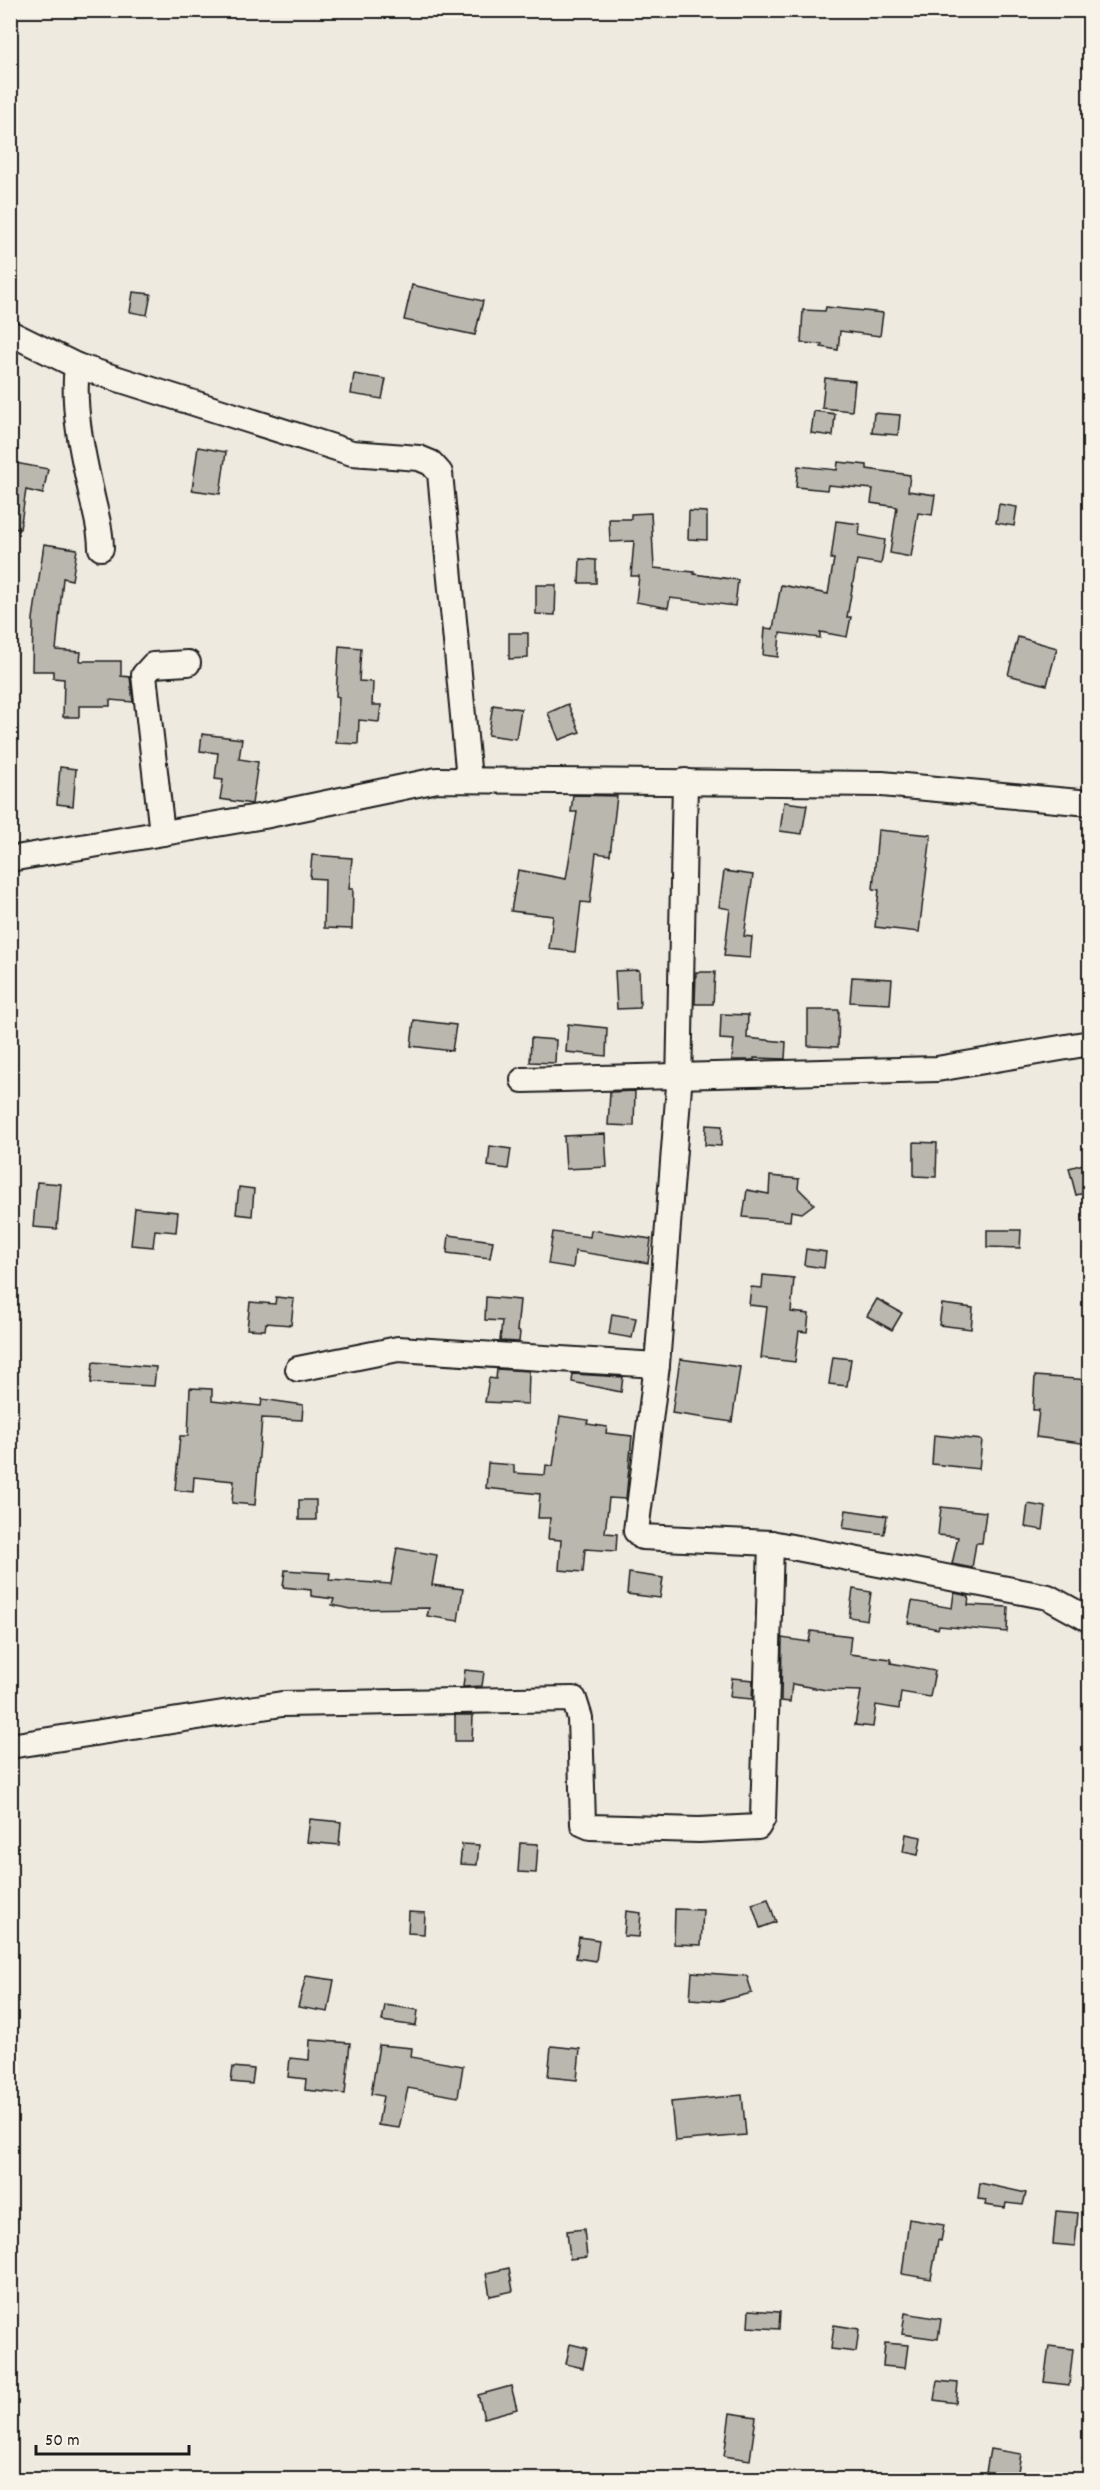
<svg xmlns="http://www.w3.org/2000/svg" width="1100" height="2490" viewBox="0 0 1100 2490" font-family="Dekko,sans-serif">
	<rect width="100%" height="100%" fill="#eeeae0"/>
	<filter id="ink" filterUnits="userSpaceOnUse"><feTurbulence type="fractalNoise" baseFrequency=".0167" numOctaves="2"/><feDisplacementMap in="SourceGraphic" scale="12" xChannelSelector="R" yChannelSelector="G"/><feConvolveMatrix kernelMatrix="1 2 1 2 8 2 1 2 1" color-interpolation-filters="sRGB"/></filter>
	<g filter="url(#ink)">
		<g fill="#bab7af" stroke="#1c1c1c" stroke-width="1.5">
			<polygon points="412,285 483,301 475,335 404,320"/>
			<polygon points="133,292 151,294 147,315 130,312"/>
			<polygon points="826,307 883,313 880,336 840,331 838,350 821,347 822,344 801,343 803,310 825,311"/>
			<polygon points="354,374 386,379 382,399 351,394"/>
			<polygon points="825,378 855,381 852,411 822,408"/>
			<polygon points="814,411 835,414 833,436 811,433"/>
			<polygon points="874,413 900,415 898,435 872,433"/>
			<polygon points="198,447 226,452 220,494 192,490"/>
			<polygon points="10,462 48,469 43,494 26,490 20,529 10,528"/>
			<polygon points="838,462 867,465 867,469 910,475 908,491 935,495 932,515 918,513 911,557 890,553 897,507 871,503 873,489 828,485 827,490 796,487 798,466 837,470"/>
			<polygon points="999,504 1017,507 1014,526 996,523"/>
			<polygon points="689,511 707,512 707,540 688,539"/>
			<polygon points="651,513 654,568 694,572 694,574 738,580 735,606 670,598 668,608 636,602 639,576 631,576 634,541 610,542 609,519 631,519 631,514"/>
			<polygon points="836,521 860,524 859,535 885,540 881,564 857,560 847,617 851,617 847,637 820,632 820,638 780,633 778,657 763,655 765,628 773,629 781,585 828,594 834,559 831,559"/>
			<polygon points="44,544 77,549 72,580 63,578 56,650 81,652 80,661 121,661 121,676 130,677 133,702 110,700 110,706 79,706 79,717 63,717 64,679 53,678 53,671 32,671 33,619"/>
			<polygon points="580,559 596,560 596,583 579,583"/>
			<polygon points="536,585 556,585 555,615 536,614"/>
			<polygon points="509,633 528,633 528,658 509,659"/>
			<polygon points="1018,637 1057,648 1047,685 1008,675"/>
			<polygon points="339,646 361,648 359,681 373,682 372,705 381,705 379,722 359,720 358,744 336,743 339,697 336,696"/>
			<polygon points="568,704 580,732 559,740 548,713"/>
			<polygon points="493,705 521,709 516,739 488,735"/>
			<polygon points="202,734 242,739 239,759 258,762 252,804 220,799 223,780 215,779 218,753 200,751"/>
			<polygon points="60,767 76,769 73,806 57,804"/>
			<polygon points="573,795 617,796 610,855 596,853 590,903 581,902 575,952 549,949 553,916 511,911 518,870 566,879 577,812 571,812"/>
			<polygon points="784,802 807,805 802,834 780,831"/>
			<polygon points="878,830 931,835 919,932 875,927 879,890 873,889"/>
			<polygon points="312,855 352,858 349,889 353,889 352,929 324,928 325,879 310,878"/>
			<polygon points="724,871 753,875 744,936 752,937 750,958 724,956 730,909 719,907"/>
			<polygon points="639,970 640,1008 617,1009 615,971"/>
			<polygon points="696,972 715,972 713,1004 695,1004"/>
			<polygon points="852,977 892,979 890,1004 850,1002"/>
			<polygon points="808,1010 839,1010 838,1047 808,1046"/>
			<polygon points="721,1014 748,1015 747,1038 786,1042 785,1059 754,1058 754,1060 732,1060 734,1040 720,1039"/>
			<polygon points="414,1020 456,1025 452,1051 411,1046"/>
			<polygon points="568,1024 607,1028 606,1056 566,1052"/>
			<polygon points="531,1038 556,1040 555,1063 530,1062"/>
			<polygon points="635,1091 634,1126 608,1125 610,1092"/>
			<polygon points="706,1125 722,1126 721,1146 705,1145"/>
			<polygon points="605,1134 607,1167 566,1169 564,1136"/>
			<polygon points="914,1142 937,1143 936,1177 914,1176"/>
			<polygon points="490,1146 511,1149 508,1169 488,1166"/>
			<polygon points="1087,1163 1089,1172 1089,1192 1076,1195 1069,1168"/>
			<polygon points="770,1176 799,1179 798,1188 814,1204 802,1213 791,1211 790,1221 743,1217 747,1190 769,1194"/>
			<polygon points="37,1182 61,1184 57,1229 33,1227"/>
			<polygon points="239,1187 254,1189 252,1216 236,1214"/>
			<polygon points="135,1208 178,1212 176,1232 155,1230 153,1247 131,1245"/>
			<polygon points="591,1230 651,1239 648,1263 575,1251 573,1268 548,1264 553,1232 590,1237"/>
			<polygon points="987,1230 1021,1230 1020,1248 987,1247"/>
			<polygon points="449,1235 493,1241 490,1258 447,1253"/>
			<polygon points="806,1249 826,1252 824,1268 804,1265"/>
			<polygon points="763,1275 794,1278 791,1312 809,1314 807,1332 799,1331 795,1362 761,1358 767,1307 749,1305 751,1287 762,1288"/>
			<polygon points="276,1297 294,1299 291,1325 266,1323 265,1330 247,1329 250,1302 275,1304"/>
			<polygon points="486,1297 520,1300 517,1331 520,1332 519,1342 500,1341 502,1321 485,1320"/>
			<polygon points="877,1299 902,1313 892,1330 867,1316"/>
			<polygon points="942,1304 973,1308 971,1329 939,1325"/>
			<polygon points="612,1314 636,1318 632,1338 609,1334"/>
			<polygon points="833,1357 851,1359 847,1386 829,1384"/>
			<polygon points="680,1359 740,1367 732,1422 672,1413"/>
			<polygon points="93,1362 156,1367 154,1386 91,1383"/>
			<polygon points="497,1369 529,1371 528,1404 485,1402 489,1378 496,1379"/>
			<polygon points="573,1374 623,1377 621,1392 572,1382"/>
			<polygon points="1035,1376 1089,1380 1089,1444 1036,1437 1039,1410 1033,1410"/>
			<polygon points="190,1388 212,1389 212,1401 261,1406 262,1399 303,1405 302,1420 262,1418 255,1505 232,1503 234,1481 194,1477 193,1492 175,1490 180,1436 188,1436"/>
			<polygon points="560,1416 588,1420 587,1424 607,1427 606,1433 632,1436 626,1499 609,1498 605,1533 617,1534 616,1551 585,1549 583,1572 559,1570 561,1540 548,1539 550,1518 538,1518 540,1494 486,1488 488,1463 514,1465 514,1473 545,1475 546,1465 553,1466"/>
			<polygon points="934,1435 982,1440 979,1469 932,1464"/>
			<rect x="299" y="1500" width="17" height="20"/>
			<polygon points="1028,1504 1046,1507 1043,1530 1025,1527"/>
			<polygon points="941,1507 986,1512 982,1543 976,1543 972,1568 952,1564 958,1537 938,1535"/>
			<polygon points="846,1510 887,1516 884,1534 843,1528"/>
			<polygon points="397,1548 437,1555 432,1585 463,1589 458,1621 427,1616 429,1608 350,1609 332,1605 334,1599 311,1596 311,1590 283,1587 285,1570 330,1573 329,1580 391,1584"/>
			<polygon points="629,1573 663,1578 660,1598 627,1594"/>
			<polygon points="853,1589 871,1592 867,1620 849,1617"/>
			<polygon points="954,1593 969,1596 968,1605 1008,1607 1007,1632 939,1626 938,1629 908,1623 912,1601 952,1608"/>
			<polygon points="811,1631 851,1636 849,1654 891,1659 891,1663 935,1671 930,1697 901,1692 899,1709 876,1705 873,1727 855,1725 861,1691 826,1690 792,1684 790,1702 781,1701 782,1638 809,1642"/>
			<polygon points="465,1670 484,1672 482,1686 463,1687"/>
			<polygon points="732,1678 753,1680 752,1699 730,1697"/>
			<polygon points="455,1715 473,1715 472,1741 455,1741"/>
			<polygon points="310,1819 341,1822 339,1845 307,1842"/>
			<polygon points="906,1834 921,1837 918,1855 903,1852"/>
			<polygon points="520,1843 538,1844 536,1873 518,1872"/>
			<polygon points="462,1844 479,1845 477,1865 460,1864"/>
			<polygon points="768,1899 776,1922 760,1928 752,1904"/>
			<polygon points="675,1909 703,1910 701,1945 674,1944"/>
			<polygon points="626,1911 641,1913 639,1937 624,1936"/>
			<polygon points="409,1912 425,1913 424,1934 408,1933"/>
			<polygon points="579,1937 599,1940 596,1961 576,1958"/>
			<polygon points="692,1972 747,1976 752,1993 720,2001 690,1999"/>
			<polygon points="306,1976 334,1980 328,2012 298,2007"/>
			<polygon points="385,2005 418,2010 416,2026 382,2021"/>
			<polygon points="310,2040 350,2043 345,2094 305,2090 306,2079 288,2077 290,2058 309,2060"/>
			<polygon points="379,2045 412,2048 411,2057 463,2066 458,2097 408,2088 399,2128 378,2125 383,2096 371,2094"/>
			<polygon points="551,2046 580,2049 577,2080 548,2077"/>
			<polygon points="233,2067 254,2069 252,2084 231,2082"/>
			<polygon points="742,2095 746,2135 675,2141 671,2102"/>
			<polygon points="980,2183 1026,2193 1023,2205 1006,2203 1005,2208 985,2205 986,2200 978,2199"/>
			<polygon points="1056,2211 1078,2213 1075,2246 1053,2244"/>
			<polygon points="909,2219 944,2225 941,2241 938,2240 931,2279 902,2274"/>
			<polygon points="584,2229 587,2257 570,2259 567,2231"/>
			<polygon points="509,2268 513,2291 490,2296 486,2273"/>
			<polygon points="749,2310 780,2312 779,2329 748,2327"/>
			<polygon points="905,2313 941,2319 938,2339 902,2334"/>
			<polygon points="834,2325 859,2329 856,2352 831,2349"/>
			<polygon points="885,2343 908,2345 905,2368 883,2366"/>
			<polygon points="570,2344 587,2348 583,2368 566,2364"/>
			<polygon points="1049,2346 1073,2349 1069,2385 1044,2382"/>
			<polygon points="937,2381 958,2383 956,2403 934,2400"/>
			<polygon points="511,2386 517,2409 484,2418 478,2395"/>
			<polygon points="730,2413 756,2417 750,2460 724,2456"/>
			<polygon points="990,2449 1021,2454 1017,2477 986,2472"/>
		</g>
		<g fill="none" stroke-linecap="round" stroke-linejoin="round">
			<g stroke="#1c1c1c" stroke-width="28">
				<g id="street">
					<polyline points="10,333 77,366 352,453 419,458 431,463 440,473 469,779"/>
					<path d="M77,366c-5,42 5,85 14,126 4,20 10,36 10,56"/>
					<polyline points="685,781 679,1086 657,1365 636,1531 642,1537 771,1543 1048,1597 1090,1620"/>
					<polyline points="162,833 144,675 153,665 188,663"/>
					<polyline points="10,859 264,816 437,780 882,784 1090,803"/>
					<polyline points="523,1080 937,1069 1090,1043"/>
					<polyline points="298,1369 398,1349 657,1365"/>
					<polyline points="10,1746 282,1704 574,1699 580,1718 583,1824 590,1827 699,1830 758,1827 763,1818 771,1543"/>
				</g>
			</g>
			<use href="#street" stroke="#f7f3e8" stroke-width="24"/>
		</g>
	</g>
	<rect width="1100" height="2490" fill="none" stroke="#f7f3e8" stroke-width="36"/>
	<rect x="18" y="18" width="1064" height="2454" fill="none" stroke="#1c1c1c" stroke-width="2" filter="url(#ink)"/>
	<path d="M36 2445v9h153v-9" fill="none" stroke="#1c1c1c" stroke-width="3"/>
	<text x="45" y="2445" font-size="18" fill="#1c1c1c" stroke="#f7f3e8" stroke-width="4.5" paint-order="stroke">50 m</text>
</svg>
